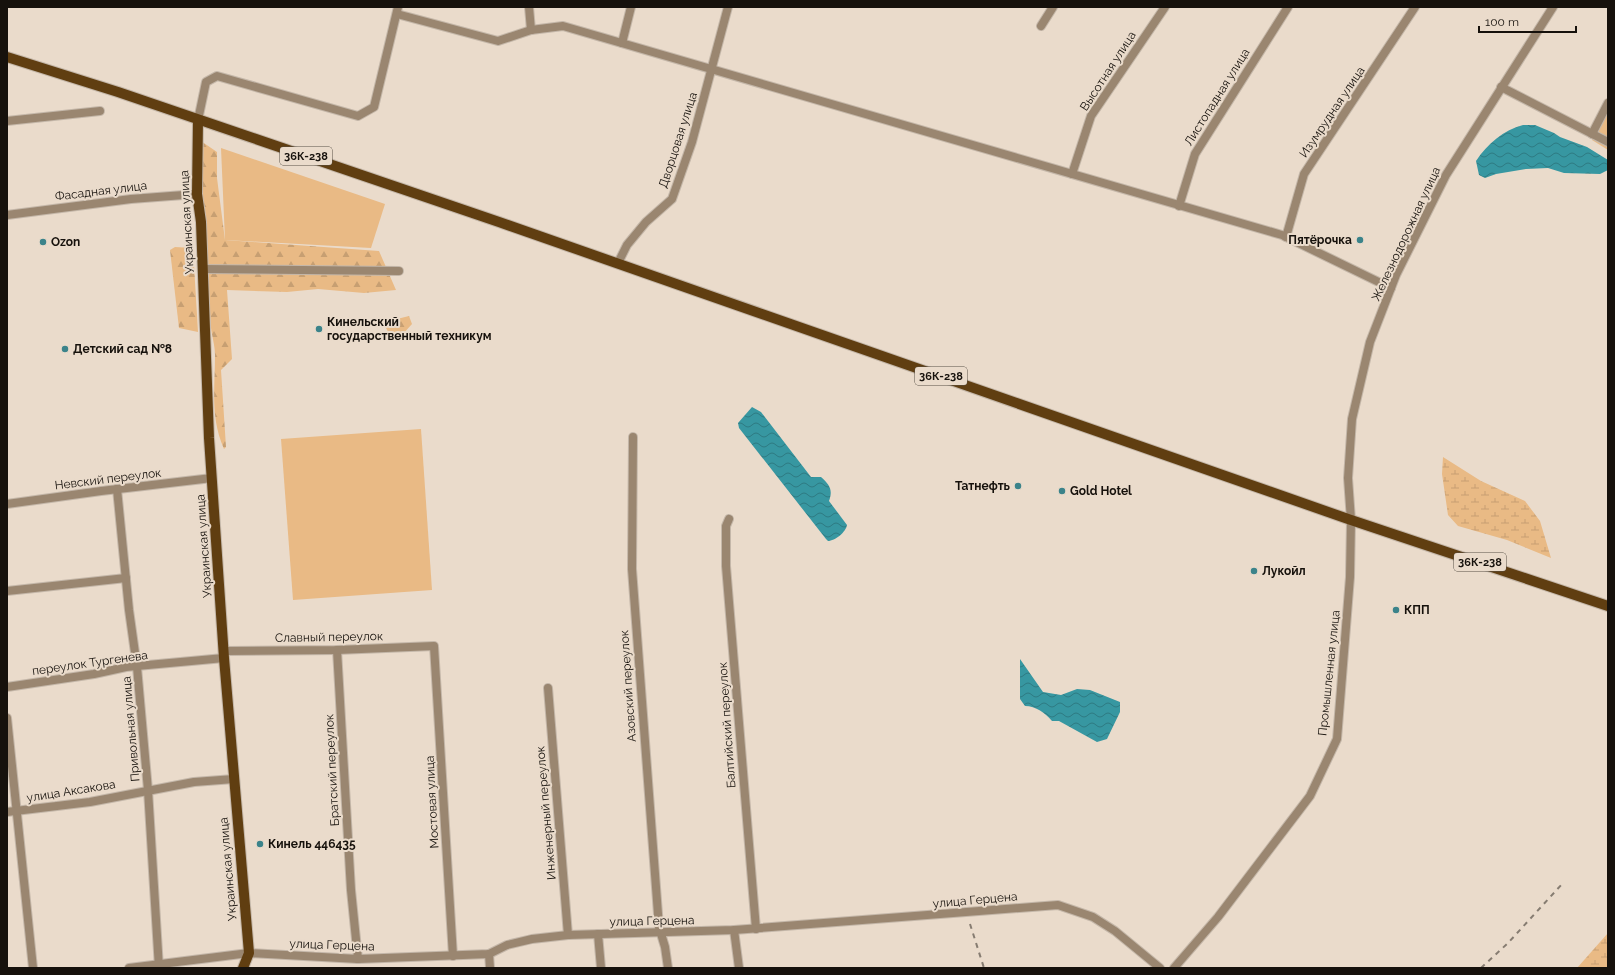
<svg xmlns="http://www.w3.org/2000/svg" width="1615" height="975" viewBox="0 0 1615 975" font-family="Raleway,sans-serif">
	<defs>
		<pattern id="forest-firs" width="22" height="20" patternUnits="userSpaceOnUse"><rect width="22" height="20" fill="#e9ba85"/><path d="M5 1l3.5 6h-7zM16 11l3.5 6h-7z" fill="#c79f72"/></pattern>
		<pattern id="wetland-marsh" width="20" height="14" patternUnits="userSpaceOnUse"><rect width="20" height="14" fill="#e9ba85"/><path d="M1 5h8M5 5V1M11 12h8M15 12V8" fill="none" stroke="#c79f72"/></pattern>
		<pattern id="water-waves" width="16" height="10" patternUnits="userSpaceOnUse"><rect width="16" height="10" fill="#3797a1"/><path d="M0 5q4-4 8 0t8 0" fill="none" stroke="#2d7a82"/></pattern>
	</defs>
	<rect width="100%" height="100%" fill="#eadbcb"/>
	<g fill="url(#forest-firs)">
		<path d="M198,139l19,13v26l8,62 154,11 17,39 -32,3 -46,-4 -31,3 -60,-2 5,69 -11,11 5,77 -2,2c-14,-32 -9,-60 -9,-94 0,-9 -3,-19 -4,-27z"/>
		<polygon points="175,247 193,248 198,332 179,328 170,250"/>
		<polygon points="409,316 412,324 403,334 390,335 386,328 397,319"/>
	</g>
	<g fill="url(#wetland-marsh)">
		<polygon points="1443,457 1481,481 1525,501 1540,521 1551,558 1507,540 1458,526 1448,515 1442,474"/>
		<polygon points="1608,933 1608,966 1606,968 1577,968"/>
	</g>
	<g fill="#e9ba85">
		<polygon points="1608,110 1608,150 1592,140"/>
		<polygon points="221,148 385,204 371,248 225,240"/>
		<polygon points="421,429 432,590 293,600 281,439"/>
	</g>
	<g fill="url(#water-waves)">
		<path d="M1523,125h12l19,8 6,4 27,10 21,13v10l-8,4 -36,-1 -16,-5 -22,1 -30,5 -11,4 -6,-3 -3,-14c11,-17 28,-31 47,-36z"/>
		<path d="M752,407l9,5 50,65h10c9,8 12,13 8,24l18,24c-1,7 -12,16 -19,16l-2,-2 -87,-111 -1,-5z"/>
		<path d="M1020,659l23,33 18,3 16,-6 13,1 30,12v10l-13,27 -10,3 -38,-21h-7c-7,-8 -16,-15 -27,-15l-5,-7z"/>
	</g>
	<g fill="none" stroke-linecap="round" stroke-linejoin="round">
		<g stroke="#c4b7a9" stroke-width="10">
			<g id="minor">
				<polyline points="529,7 531,30"/>
				<polyline points="397,14 498,41 531,30 563,26 1282,235 1391,288"/>
				<polyline points="1041,26 1053,7"/>
				<polyline points="622,43 631,7"/>
				<polyline points="1501,87 1608,142"/>
				<polyline points="198,120 206,82 217,76 358,116 374,107 398,7"/>
				<polyline points="7,121 100,111"/>
				<polyline points="1592,134 1608,103"/>
				<polyline points="1072,174 1091,116 1165,7"/>
				<polyline points="1179,206 1195,154 1288,7"/>
				<polyline points="7,215 131,199 197,194"/>
				<polyline points="1286,237 1304,174 1415,7"/>
				<polyline points="618,263 627,245 646,222 672,199 692,142 728,7"/>
				<polyline points="202,269 399,271"/>
				<polyline points="633,437 632,569 659,927 665,947 668,968"/>
				<polyline points="117,489 129,610 137,667 148,790 159,968"/>
				<polyline points="7,504 101,491 212,478"/>
				<polyline points="729,519 726,526 726,566 756,929"/>
				<polyline points="7,591 126,578"/>
				<polyline points="337,650 351,890 358,959"/>
				<polyline points="225,651 337,650 434,646 453,956"/>
				<polyline points="7,687 94,674 126,667 224,658"/>
				<polyline points="548,688 568,935"/>
				<polyline points="7,718 33,968"/>
				<polyline points="7,812 90,802 194,782 234,779"/>
				<polyline points="734,930 739,968"/>
				<polyline points="598,934 601,968"/>
				<polyline points="489,954 490,968"/>
				<polyline points="129,968 249,953 358,959 489,954 507,945 532,939 568,935 734,930 1058,905 1093,917 1115,931 1160,968"/>
				<polyline points="1174,968 1218,917 1310,796 1337,739 1350,577 1351,520 1348,478 1352,419 1370,342 1396,275 1446,175 1553,7"/>
			</g>
		</g>
		<g stroke="#c4b7a9" stroke-width="12">
			<g id="major">
				<polyline points="7,57 118,92 499,222 1351,520 1608,606"/>
				<polyline points="198,120 197,194 201,222 209,438 224,658 249,953 243,968"/>
			</g>
		</g>
		<use href="#minor" stroke="#9a8670" stroke-width="8"/>
		<use href="#major" stroke="#603e11" stroke-width="10"/>
		<g stroke="#867c71" stroke-width="2" stroke-dasharray="5 5" stroke-linecap="butt">
			<polyline points="970,924 984,968"/>
			<polyline points="1481,968 1508,943 1563,883"/>
		</g>
	</g>
	<g fill="#3b838a" stroke="#eadbcb" stroke-width="1.5">
		<circle cx="1360" cy="240" r="4"/>
		<circle cx="43" cy="242" r="4"/>
		<circle cx="319" cy="329" r="4"/>
		<circle cx="65" cy="349" r="4"/>
		<circle cx="1018" cy="486" r="4"/>
		<circle cx="1062" cy="491" r="4"/>
		<circle cx="1254" cy="571" r="4"/>
		<circle cx="1396" cy="610" r="4"/>
		<circle cx="260" cy="844" r="4"/>
	</g>
	<g text-anchor="middle" stroke-width="4" stroke-linejoin="round" paint-order="stroke">
		<g fill="#eadbcb" stroke="#564e45" stroke-width="1">
			<rect x="280" y="147" width="52" height="18" rx="3"/>
			<rect x="915" y="367" width="52" height="18" rx="3"/>
			<rect x="1454" y="553" width="52" height="18" rx="3"/>
		</g>
		<g font-size="11" font-weight="bold" fill="#16110c">
			<text x="306" y="160">36К-238</text>
			<text x="941" y="380">36К-238</text>
			<text x="1480" y="566">36К-238</text>
		</g>
		<g font-size="12" fill="#16110c" stroke="#eadbcb">
			<text transform="translate(1108 71) rotate(-57)" y="4">Высотная улица</text>
			<text transform="translate(1217 97) rotate(-58)" y="4">Листопадная улица</text>
			<text transform="translate(1332 112) rotate(-56)" y="4">Изумрудная улица</text>
			<text transform="translate(678 140) rotate(-72)" y="4">Дворцовая улица</text>
			<text transform="translate(101 191) rotate(-7)" y="4">Фасадная улица</text>
			<text transform="translate(187 222) rotate(-93)" y="4">Украинская улица</text>
			<text transform="translate(1406 234) rotate(-65)" y="4">Железнодорожная улица</text>
			<text transform="translate(108 479) rotate(-7)" y="4">Невский переулок</text>
			<text transform="translate(204 546) rotate(-94)" y="4">Украинская улица</text>
			<text transform="translate(329 637) rotate(-1)" y="4">Славный переулок</text>
			<text transform="translate(90 663) rotate(-8)" y="4">переулок Тургенева</text>
			<text transform="translate(1329 673) rotate(-84)" y="4">Промышленная улица</text>
			<text transform="translate(628 686) rotate(-94)" y="4">Азовский переулок</text>
			<text transform="translate(727 725) rotate(-94)" y="4">Балтийский переулок</text>
			<text transform="translate(131 729) rotate(-95)" y="4">Привольная улица</text>
			<text transform="translate(332 770) rotate(-93)" y="4">Братский переулок</text>
			<text transform="translate(71 791) rotate(-9)" y="4">улица Аксакова</text>
			<text transform="translate(432 802) rotate(-93)" y="4">Мостовая улица</text>
			<text transform="translate(546 813) rotate(-95)" y="4">Инженерный переулок</text>
			<text transform="translate(228 869) rotate(-95)" y="4">Украинская улица</text>
			<text transform="translate(975 900) rotate(-5)" y="4">улица Герцена</text>
			<text transform="translate(652 921) rotate(-1)" y="4">улица Герцена</text>
			<text transform="translate(332 945) rotate(2)" y="4">улица Герцена</text>
		</g>
		<g font-size="12" font-weight="bold" fill="#16110c" stroke="#eadbcb" text-anchor="start">
			<text x="1352" y="244" text-anchor="end">Пятёрочка</text>
			<text x="51" y="246">Ozon</text>
			<text x="327" y="326">Кинельский<tspan x="327" dy="14">государственный техникум</tspan></text>
			<text x="73" y="353">Детский сад №8</text>
			<text x="1010" y="490" text-anchor="end">Татнефть</text>
			<text x="1070" y="495">Gold Hotel</text>
			<text x="1262" y="575">Лукойл</text>
			<text x="1404" y="614">КПП</text>
			<text x="268" y="848">Кинель 446435</text>
		</g>
	</g>
	<rect width="1615" height="975" fill="none" stroke="#16110c" stroke-width="16"/>
	<path d="M1479 26v6h97v-6" fill="none" stroke="#16110c" stroke-width="2"/>
	<text x="1485" y="26" font-size="12" fill="#16110c" stroke="#eadbcb" stroke-width="3" paint-order="stroke">100 m</text>
</svg>
